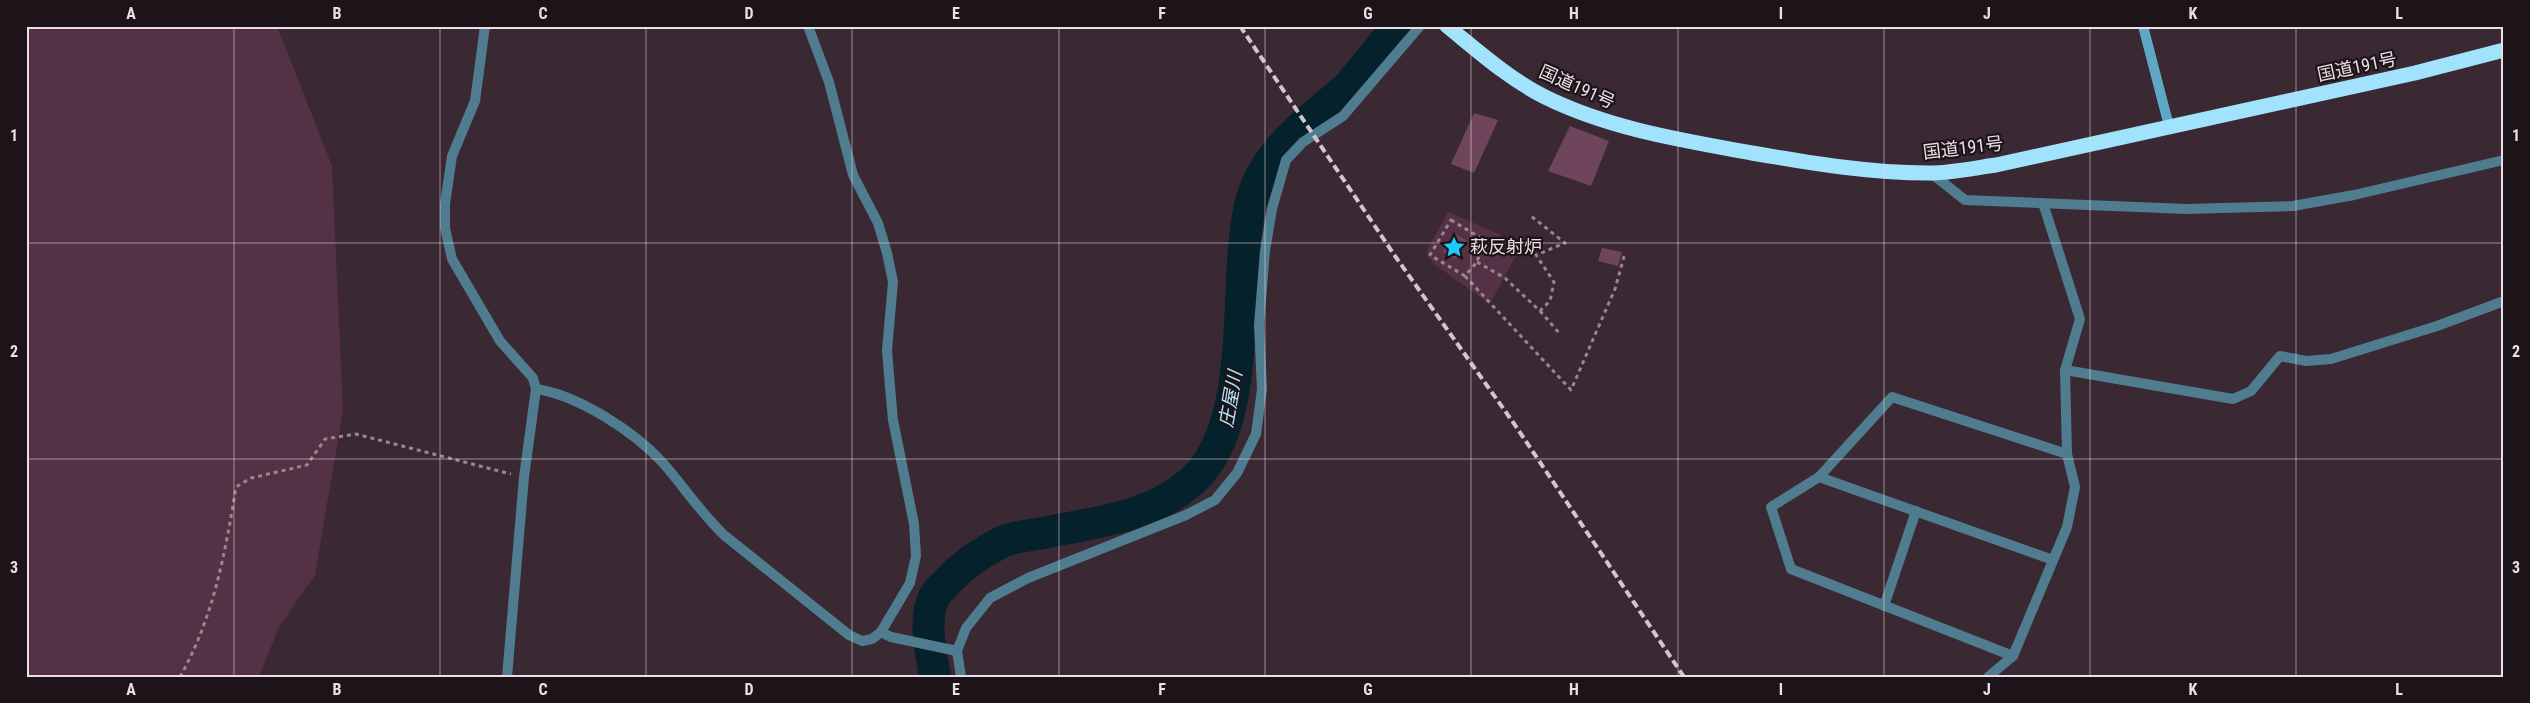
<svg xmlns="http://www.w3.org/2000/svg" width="2530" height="703" viewBox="0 0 2530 703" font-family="'Roboto Condensed','Noto Sans JP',sans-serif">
	<rect width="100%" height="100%" fill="#3a2832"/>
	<g fill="#553145">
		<polygon points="26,26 277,26 332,166 343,410 315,575 279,627 259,677 26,677"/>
		<polygon points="1448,212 1499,234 1519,250 1490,304 1434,264 1426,252"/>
	</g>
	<polygon fill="#05222c" points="1377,26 1411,26 1318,119 1308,111"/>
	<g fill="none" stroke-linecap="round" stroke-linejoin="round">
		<path stroke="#05222c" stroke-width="32" d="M935,677c-4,-24 -12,-58 -1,-80 3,-6 11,-12 15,-17 15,-16 35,-29 55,-39 13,-5 30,-6 44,-9 50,-10 103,-15 143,-50 65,-57 41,-196 59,-276 14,-63 75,-95 118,-137 13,-12 23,-29 34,-43"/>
	</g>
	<g fill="#6f455c">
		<polygon points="1474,113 1498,120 1474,173 1451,164"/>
		<polygon points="1570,126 1609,141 1591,186 1548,171"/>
		<polygon points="1454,233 1466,240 1456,259 1443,252"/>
		<polygon points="1602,248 1622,252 1618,266 1598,261"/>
	</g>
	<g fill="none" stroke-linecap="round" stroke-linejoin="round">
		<g stroke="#978890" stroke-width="3" stroke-dasharray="4 4" stroke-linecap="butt">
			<polygon points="1451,220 1484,240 1477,262 1465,276 1430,255"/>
			<polyline points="1477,262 1505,278 1540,311 1550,301 1554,282 1536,255 1565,243 1531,216"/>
			<polyline points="1465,276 1571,390 1615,289 1625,253"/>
			<polyline points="1540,311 1560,334"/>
			<path d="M180,677c34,-61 45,-123 56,-190l15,-9 56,-13 18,-26 31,-5 155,40"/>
		</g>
		<g stroke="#507c8f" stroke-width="10">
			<polyline points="485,26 475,101 452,156 445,204 445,228 452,259 500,341 533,378 536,389 524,477 507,677"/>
			<polyline points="1931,173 1965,200 2186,209 2293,206 2354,195 2504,160"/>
			<polyline points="2065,370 2233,399 2251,391 2280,356 2306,361 2331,359 2437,326 2504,301"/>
			<path d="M536,389c42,6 99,43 127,74 21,24 38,50 61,72l125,100 13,6 10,-2 9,-7 29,-49 6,-27 -2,-32 -21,-104 -3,-33 -3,-37 6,-68 -6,-29 -9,-30 -25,-48 -24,-93 -21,-56"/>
			<polyline points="1819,477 2053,560"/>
			<polyline points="1884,606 1916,511"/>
			<polyline points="881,632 891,637 957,651"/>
			<polyline points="2013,656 1791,569 1771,507 1819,477 1892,397 2067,454"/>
			<polyline points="961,677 957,651 966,628 990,598 1028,578 1186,515 1215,500 1237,473 1256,434 1262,389 1259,325 1265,251 1272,209 1286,160 1303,142 1343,116 1420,26"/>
			<polyline points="1988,677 2013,656 2067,527 2075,487 2067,454 2065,370 2080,319 2043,203"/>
		</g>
		<polyline stroke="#5ea8c5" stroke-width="10" points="2143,26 2169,126"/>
		<path stroke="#a1e2fd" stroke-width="15" d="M1447,26c31,25 62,53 98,71 65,32 136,43 207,56 58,10 117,20 177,20 22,0 45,-5 67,-8l419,-92 89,-23"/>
		<polyline stroke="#d2c5cc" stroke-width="4" stroke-dasharray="8 4" stroke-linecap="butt" points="1240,26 1395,256 1515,425 1684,677"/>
	</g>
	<path fill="none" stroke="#ebdfe5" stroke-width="1" stroke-opacity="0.55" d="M234,26v651M440,26v651M646,26v651M852,26v651M1059,26v651M1265,26v651M1471,26v651M1678,26v651M1884,26v651M2090,26v651M2296,26v651M26,243h2478M26,459h2478"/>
	<defs>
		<g id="sight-bare" transform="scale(1.725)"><path d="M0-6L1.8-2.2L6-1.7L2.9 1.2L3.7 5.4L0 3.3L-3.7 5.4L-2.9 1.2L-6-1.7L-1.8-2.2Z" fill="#20c9fd" stroke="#1c1418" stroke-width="2.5" paint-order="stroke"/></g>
	</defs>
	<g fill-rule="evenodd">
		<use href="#sight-bare" x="1454" y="247"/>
	</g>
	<g text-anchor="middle" stroke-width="4.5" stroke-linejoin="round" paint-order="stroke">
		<g font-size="18" fill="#ebdfe5" stroke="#1c1418">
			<text transform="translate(2357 67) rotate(-12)" y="6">国道191号</text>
			<text transform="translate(1577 87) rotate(24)" y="6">国道191号</text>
			<text transform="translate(1963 148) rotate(-7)" y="6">国道191号</text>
		</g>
		<g font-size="18" fill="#ebdfe5" stroke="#1c1418" text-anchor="start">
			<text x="1470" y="253">萩反射炉</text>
		</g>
		<g font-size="19" font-style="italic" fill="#b4e4f9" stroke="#1c1418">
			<text transform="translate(1230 399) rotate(-80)" y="7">庄屋川</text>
		</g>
	</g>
	<rect width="2530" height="703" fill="none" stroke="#1c1418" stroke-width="55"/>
	<rect x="28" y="28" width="2474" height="648" fill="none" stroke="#ebdfe5" stroke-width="2"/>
	<g font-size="16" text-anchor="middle" font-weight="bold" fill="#ebdfe5">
		<text x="131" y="19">A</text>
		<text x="337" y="19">B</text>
		<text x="543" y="19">C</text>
		<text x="749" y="19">D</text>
		<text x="956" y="19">E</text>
		<text x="1162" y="19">F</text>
		<text x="1368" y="19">G</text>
		<text x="1574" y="19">H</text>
		<text x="1781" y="19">I</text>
		<text x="1987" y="19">J</text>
		<text x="2193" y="19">K</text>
		<text x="2399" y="19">L</text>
		<text x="14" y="141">1</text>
		<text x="2516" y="141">1</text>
		<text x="14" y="357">2</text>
		<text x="2516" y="357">2</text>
		<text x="14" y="573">3</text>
		<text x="2516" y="573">3</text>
		<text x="131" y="695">A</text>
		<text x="337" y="695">B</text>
		<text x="543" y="695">C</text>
		<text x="749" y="695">D</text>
		<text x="956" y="695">E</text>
		<text x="1162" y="695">F</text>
		<text x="1368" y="695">G</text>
		<text x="1574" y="695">H</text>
		<text x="1781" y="695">I</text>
		<text x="1987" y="695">J</text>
		<text x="2193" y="695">K</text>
		<text x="2399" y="695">L</text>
	</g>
</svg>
